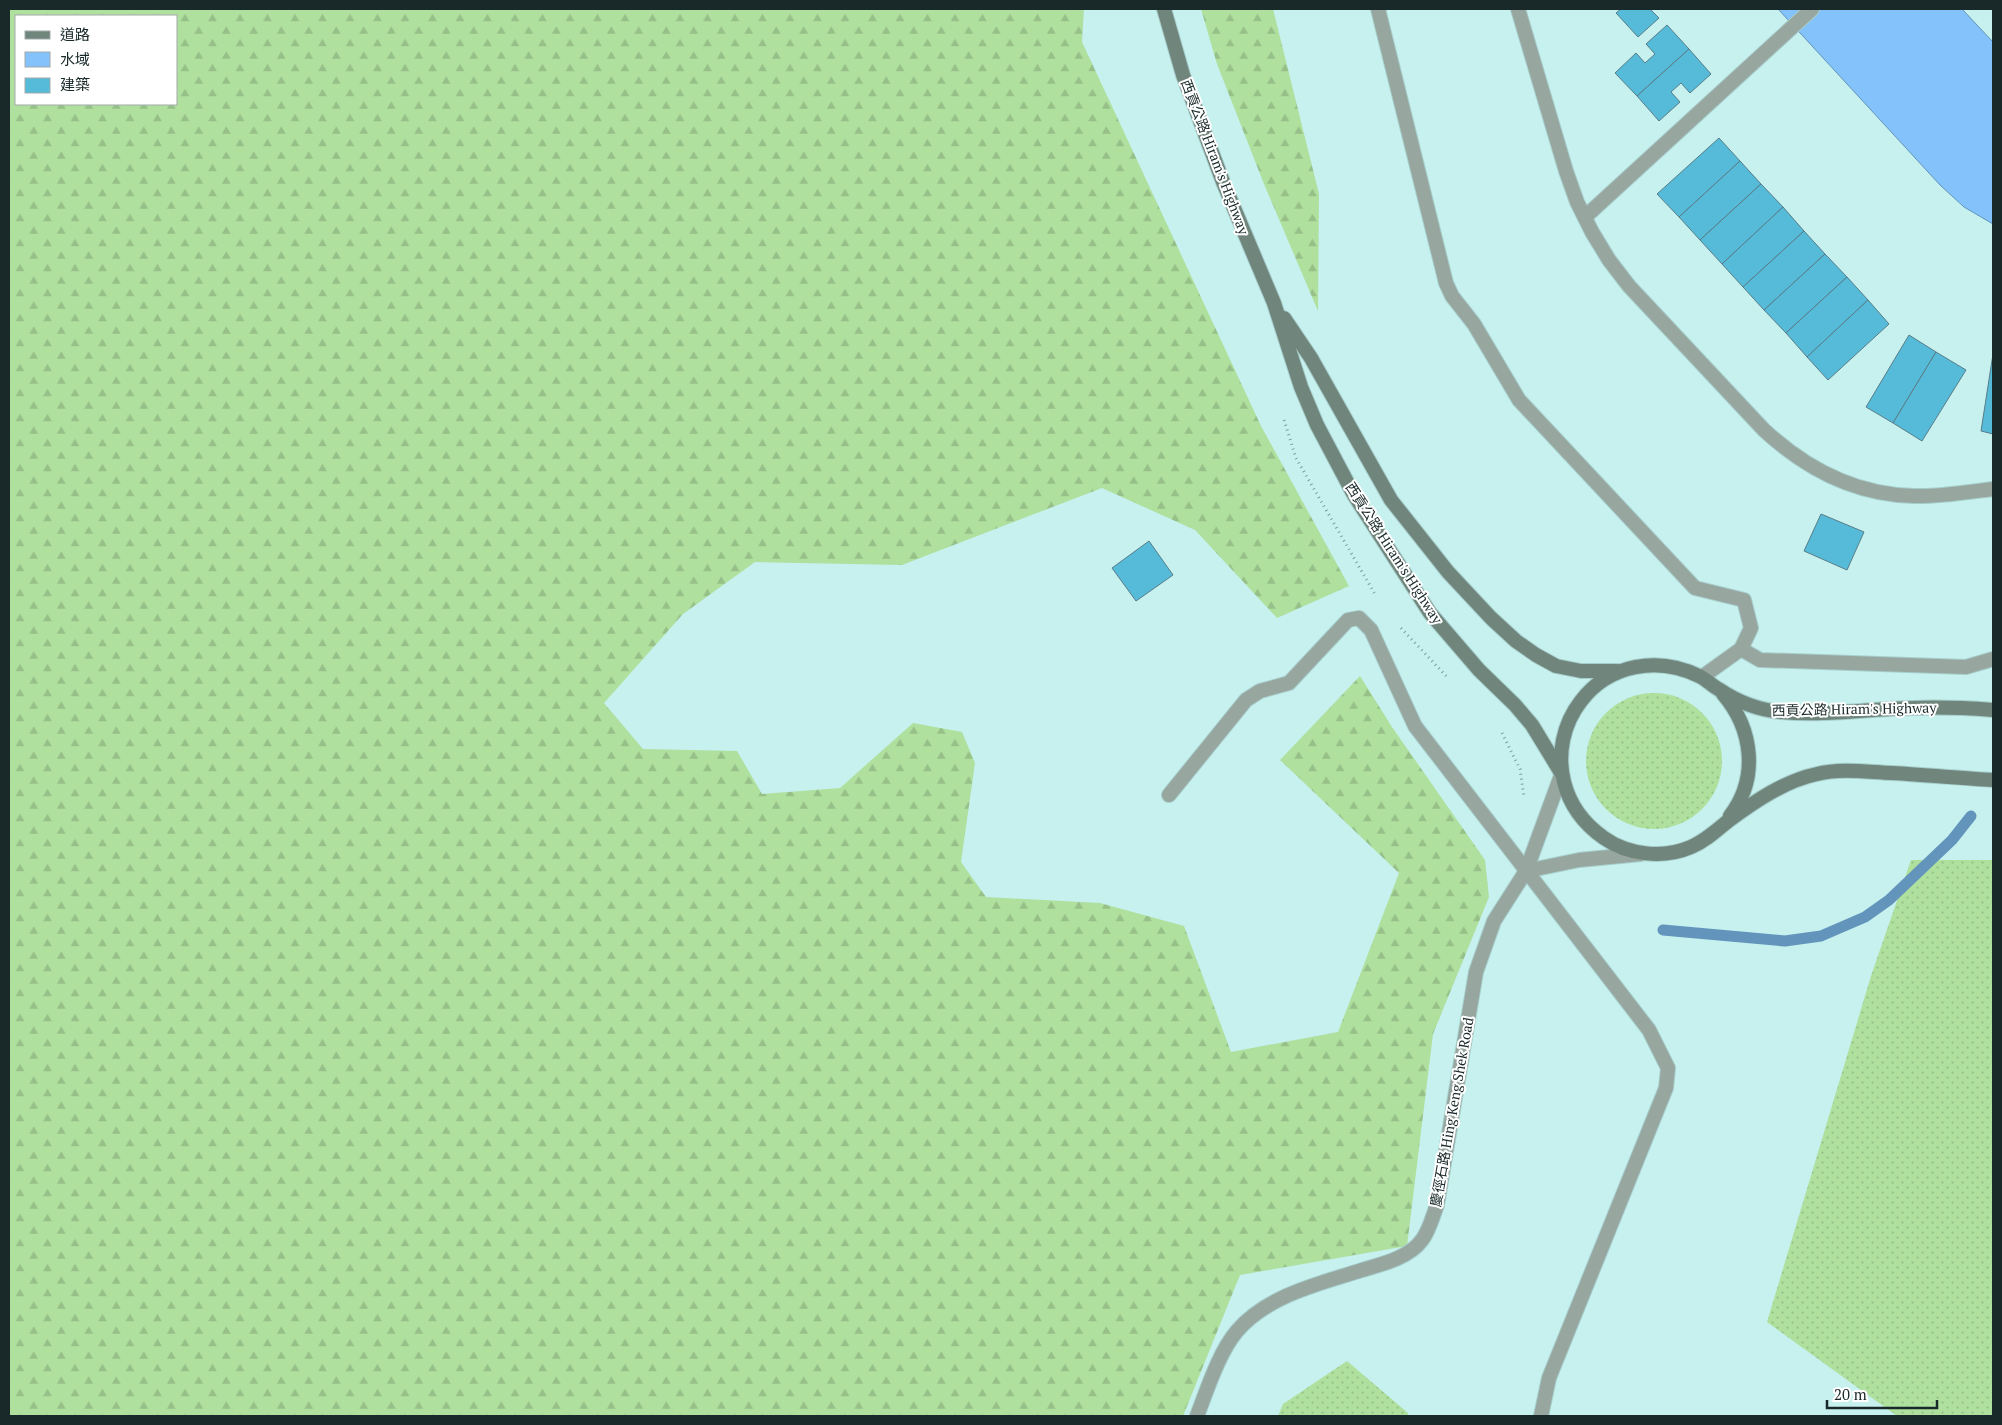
<svg xmlns="http://www.w3.org/2000/svg" width="2002" height="1425" viewBox="0 0 2002 1425" font-family="'PT Serif','Noto Sans TC',serif">
	<defs>
		<pattern id="grass-dots" width="8" height="8" patternUnits="userSpaceOnUse" patternTransform="scale(1.25)"><rect width="8" height="8" fill="#afe09e"/><path d="M2 2h.1M6 6h.1" fill="none" stroke="#96c088" stroke-width="1.8" stroke-linecap="round"/></pattern>
		<pattern id="forest-firs" width="22" height="20" patternUnits="userSpaceOnUse" patternTransform="scale(1.25)"><rect width="22" height="20" fill="#afe09e"/><path d="M5 1l3.5 6h-7zM16 11l3.5 6h-7z" fill="#96c088"/></pattern>
	</defs>
	<rect width="100%" height="100%" fill="#c6f1ef"/>
	<g fill="url(#grass-dots)">
		<circle cx="1654" cy="761" r="68"/>
		<polygon points="1911,860 1993,860 1993,1416 1897,1416 1767,1322 1871,976"/>
		<polygon points="1347,1361 1408,1413 1408,1416 1278,1416 1283,1404"/>
	</g>
	<g fill="url(#forest-firs)" fill-rule="evenodd">
		<path d="M9,9h1075l-2,33 179,384 88,160 -72,32 -82,-88 -93,-42 -200,77 -147,-3 -72,52 -79,89 39,46 94,2 25,43 78,-6 73,-65 49,9 13,31 -14,99 25,35 114,6 84,23 47,126 107,-20 61,-159 -119,-113 80,-84 32,51 93,133 4,37 -56,137 -26,212 -167,29 -57,141h-1174zM16,16h160v88h-160z"/>
		<polygon points="1201,9 1273,9 1319,194 1318,311 1264,184 1217,64"/>
	</g>
	<polygon fill="#83c2fa" stroke="#6394bb" points="1778,9 1962,9 1993,42 1993,224 1964,207 1940,185"/>
	<g fill="none" stroke-linecap="round" stroke-linejoin="round">
		<polyline stroke="#6394bb" stroke-width="11" points="1663,930 1785,941 1821,936 1865,917 1889,900 1952,840 1971,816"/>
	</g>
	<g fill="#55bbd8" stroke="#597d89">
		<polygon points="1621,9 1650,9 1659,18 1638,37 1616,13"/>
		<polygon points="1667,25 1689,49 1637,96 1615,73 1636,53 1645,63 1655,54 1646,44"/>
		<polygon points="1689,49 1711,74 1690,93 1681,83 1671,92 1680,102 1659,121 1637,96"/>
		<polygon points="1719,138 1740,161 1679,217 1657,194"/>
		<polygon points="1740,161 1761,184 1700,240 1679,217"/>
		<polygon points="1761,184 1783,207 1722,264 1700,240"/>
		<polygon points="1783,207 1804,231 1743,287 1722,264"/>
		<polygon points="1804,231 1825,254 1764,310 1743,287"/>
		<polygon points="1825,254 1847,277 1786,333 1764,310"/>
		<polygon points="1847,277 1868,300 1807,357 1786,333"/>
		<polygon points="1868,300 1889,324 1828,380 1807,357"/>
		<polygon points="1909,335 1936,352 1893,423 1866,407"/>
		<polygon points="1936,352 1966,370 1922,441 1893,423"/>
		<polygon points="1993,354 1993,434 1981,431"/>
		<polygon points="1821,514 1864,532 1847,570 1804,551"/>
		<polygon points="1149,541 1173,575 1136,601 1112,568"/>
	</g>
	<g fill="none" stroke-linecap="round" stroke-linejoin="round">
		<g stroke="#a7cdcb" stroke-width="16">
			<g id="service">
				<polyline points="1378,9 1446,283 1452,296 1474,324 1519,400 1695,588 1744,600 1751,628 1741,649 1702,677"/>
				<path d="M1518,9l48,162 11,31 15,30 17,28 20,26 135,144c42,39 92,65 150,66 26,1 53,-4 79,-7"/>
				<polyline points="1585,217 1812,9"/>
				<polyline points="1741,649 1760,660 1966,667 1993,659"/>
			</g>
		</g>
		<g stroke="#a7cdcb" stroke-width="16">
			<g id="minor">
				<polyline points="1169,795 1246,700 1260,691 1289,683 1348,620 1359,618 1371,630 1415,726 1649,1030 1668,1068 1666,1088 1549,1378 1541,1416"/>
				<polyline points="1526,871 1579,860 1641,854"/>
				<path d="M1197,1416c10,-26 22,-64 40,-85 31,-36 82,-47 125,-61 20,-6 47,-12 60,-30 7,-9 11,-24 15,-35l39,-233 18,-51 32,-50 36,-98"/>
			</g>
		</g>
		<g stroke="#a7cdcb" stroke-width="16">
			<g id="secondary">
				<polyline points="1164,9 1183,75 1223,182 1274,303 1301,387 1317,425 1354,495 1430,613 1479,670 1515,705 1532,725 1560,771"/>
				<polyline points="1284,318 1311,358 1391,500 1448,572 1491,618 1516,641 1536,655 1556,666 1581,671 1617,671"/>
				<path d="M1723,694c30,35 36,84 7,122"/>
				<path d="M1993,710c-27,-2 -54,-3 -81,-2 -43,1 -88,8 -131,4 -22,-2 -43,-10 -61,-22 -8,-4 -14,-11 -21,-14 -41,-20 -90,-12 -118,25 -18,23 -24,53 -17,81 6,24 20,42 40,56 24,17 59,21 87,9 14,-6 25,-16 37,-26 26,-19 56,-40 89,-47 24,-6 50,-2 75,-1 34,2 68,5 101,7"/>
			</g>
		</g>
		<g stroke="#7e9e9d" stroke-width="3" stroke-dasharray="1 4" stroke-linecap="butt">
			<polyline points="1284,420 1296,458 1376,596"/>
			<polyline points="1401,628 1448,678"/>
			<polyline points="1502,733 1520,769 1524,797"/>
		</g>
		<use href="#service" stroke="#97a69f" stroke-width="14"/>
		<use href="#minor" stroke="#97a69f" stroke-width="14"/>
		<use href="#secondary" stroke="#70867c" stroke-width="14"/>
	</g>
	<g text-anchor="middle" stroke-width="4" stroke-linejoin="round" paint-order="stroke">
		<g font-size="14" fill="#192929" stroke="#fff">
			<text transform="translate(1215 157) rotate(69)" y="5">西貢公路 Hiram's Highway</text>
			<text transform="translate(1394 553) rotate(57)" y="5">西貢公路 Hiram's Highway</text>
			<text transform="translate(1854 709) rotate(-1)" y="5">西貢公路 Hiram's Highway</text>
			<text transform="translate(1452 1112) rotate(-80)" y="5">慶徑石路 Hing Keng Shek Road</text>
		</g>
	</g>
	<rect width="2002" height="1425" fill="none" stroke="#192929" stroke-width="20"/>
	<rect x="15" y="15" width="162" height="90" fill="#ffffff" stroke="#a3a9a9"/>
	<rect x="25" y="31" width="25" height="8" fill="#70867c" stroke="#a3a9a9"/>
	<text x="60" y="40" font-size="15" fill="#192929">道路</text>
	<rect x="25" y="52" width="25" height="15" fill="#83c2fa" stroke="#a3a9a9"/>
	<text x="60" y="65" font-size="15" fill="#192929">水域</text>
	<rect x="25" y="78" width="25" height="15" fill="#55bbd8" stroke="#a3a9a9"/>
	<text x="60" y="90" font-size="15" fill="#192929">建築</text>
	<path d="M1827 1400v8h110v-8" fill="none" stroke="#192929" stroke-width="2.5"/>
	<text x="1834" y="1400" font-size="15" fill="#192929" stroke="#ffffff" stroke-width="4" paint-order="stroke">20 m</text>
</svg>
